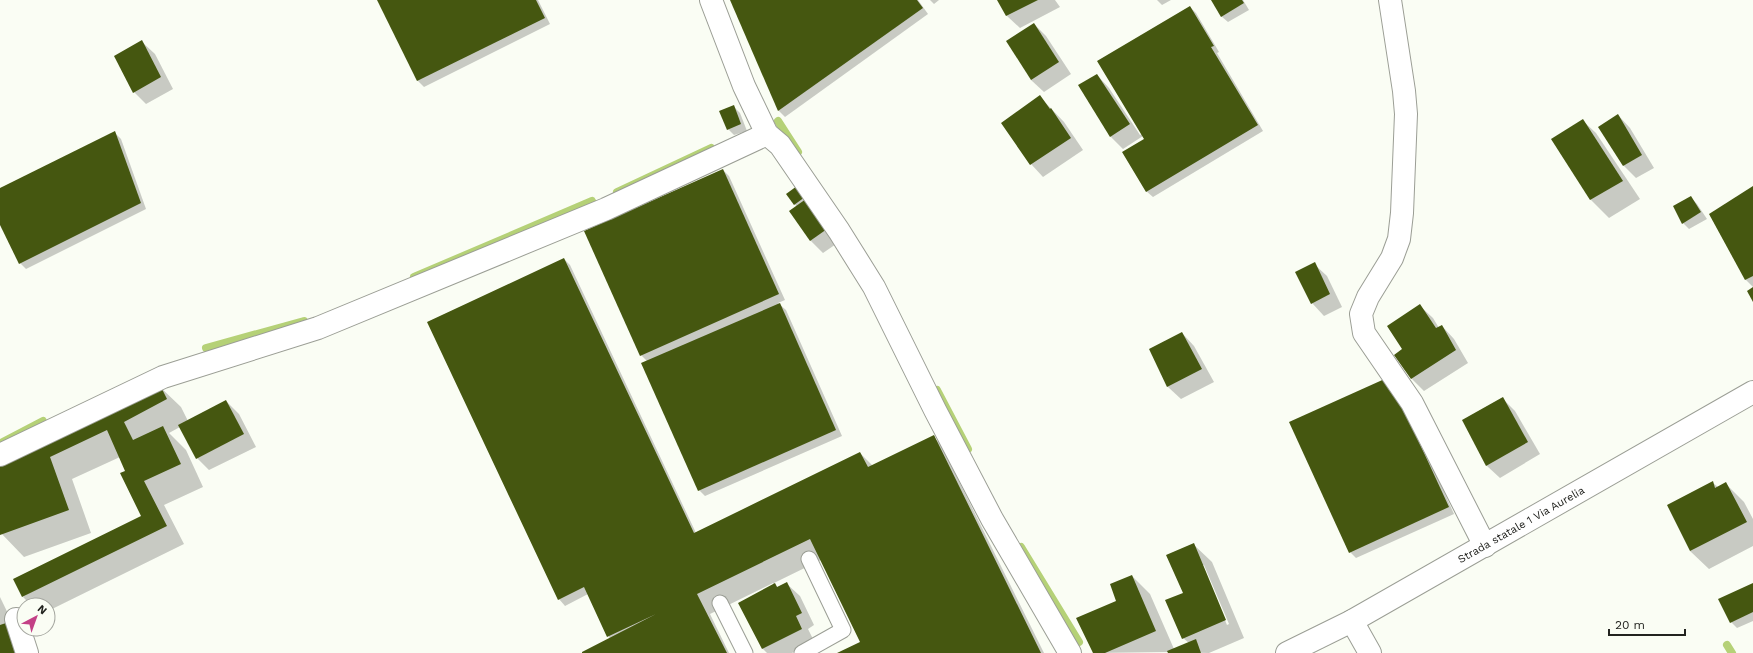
<svg xmlns="http://www.w3.org/2000/svg" width="1753" height="653" viewBox="0 0 1753 653" font-family="'Work Sans',sans-serif">
	<rect width="100%" height="100%" fill="#fafdf4"/>
	<g fill="#0003" fill-rule="evenodd">
		<polygon points="378,0 538,0 550,24 424,87 417,80"/>
		<polygon points="732,0 918,0 928,14 785,117 779,111"/>
		<polygon points="930,0 939,0 934,4"/>
		<polygon points="999,0 1055,0 1060,7 1020,28 1007,16"/>
		<polygon points="1157,0 1171,0 1162,5"/>
		<polygon points="1212,0 1243,0 1249,10 1228,22 1221,16"/>
		<polygon points="1190,7 1196,13 1219,52 1217,53 1263,131 1153,197 1146,191 1145,139 1143,136 1123,149 1111,137 1079,86 1097,75 1109,88 1140,135 1142,134"/>
		<polygon points="1034,24 1046,36 1071,74 1044,92 1031,80"/>
		<polygon points="142,42 155,54 173,89 146,104 134,92"/>
		<polygon points="1040,97 1064,122 1083,150 1043,177 1031,164"/>
		<polygon points="733,106 740,113 747,131 734,135 728,129"/>
		<polygon points="1618,115 1630,128 1654,168 1636,178 1624,166"/>
		<polygon points="1583,121 1596,133 1640,199 1609,218 1591,200 1552,140"/>
		<polygon points="115,133 121,139 146,209 26,269 20,263 0,223 0,189"/>
		<polygon points="723,170 729,176 785,300 778,303 786,310 842,436 705,496 699,490 648,362 641,355"/>
		<polygon points="797,188 839,242 823,253 811,241 790,212 797,207 787,194"/>
		<polygon points="1753,188 1753,287 1746,280 1710,215"/>
		<polygon points="1691,198 1697,204 1707,219 1689,229 1683,223"/>
		<polygon points="564,259 570,265 696,533 860,453 873,466 933,437 940,443 1044,653 839,653 861,642 821,560 774,583 778,588 787,584 800,596 814,625 808,629 814,641 792,653 767,653 763,649 739,603 774,585 773,583 710,614 729,653 583,653 610,639 588,594 565,606 559,599 428,322"/>
		<polygon points="1314,264 1327,276 1342,307 1324,316 1312,303"/>
		<polygon points="1420,306 1433,318 1439,328 1442,326 1454,339 1468,363 1424,391 1411,378 1403,349"/>
		<polygon points="1182,333 1194,346 1214,382 1181,399 1168,387 1150,349"/>
		<polygon points="1395,384 1454,514 1356,558 1350,552"/>
		<polygon points="158,385 181,407 188,421 226,401 239,414 256,447 209,470 197,458 180,427 169,433 186,450 203,487 164,505 184,544 48,611 48,605 31,605 23,597 142,517 127,471 120,457 72,479 91,533 24,557 0,532 0,465"/>
		<polygon points="1502,398 1515,411 1540,454 1500,478 1487,466 1463,420"/>
		<polygon points="1713,483 1718,487 1726,484 1744,502 1753,519 1753,546 1709,569 1690,551"/>
		<path d="M1193,544l19,18 32,76 -35,15 -40,-1 -75,1 24,-51 14,-26 18,18 24,55 15,-6 -6,-5 1,-45zM1202,565h2l25,59 -2,1z"/>
		<polygon points="1753,584 1753,621 1737,628 1731,622"/>
		<polygon points="0,597 14,626 0,653"/>
	</g>
	<g fill="none" stroke-linecap="round" stroke-linejoin="round">
		<g stroke="#b5d177" stroke-width="8">
			<polyline points="778,121 798,152"/>
			<polyline points="617,192 711,148"/>
			<polyline points="414,277 592,201"/>
			<polyline points="206,348 304,321"/>
			<polyline points="937,390 968,449"/>
			<polyline points="1,443 43,421"/>
			<polyline points="1021,547 1079,642"/>
			<polyline points="1727,645 1732,653"/>
		</g>
	</g>
	<g fill="#455710">
		<polygon points="377,0 536,0 545,18 417,81"/>
		<polygon points="730,0 917,0 923,8 778,111"/>
		<polygon points="997,0 1038,0 1006,16"/>
		<polygon points="1211,0 1242,0 1244,3 1221,17"/>
		<polygon points="1190,6 1214,46 1211,47 1258,125 1146,192 1122,152 1144,139 1097,61"/>
		<polygon points="1034,23 1059,62 1031,80 1006,41"/>
		<polygon points="142,40 161,77 133,93 114,56"/>
		<polygon points="1097,74 1130,124 1110,137 1078,85"/>
		<polygon points="1040,95 1050,109 1051,108 1071,138 1030,165 1001,123"/>
		<polygon points="734,105 741,124 727,130 719,111"/>
		<polygon points="1618,114 1642,155 1623,166 1598,127"/>
		<polygon points="1583,119 1623,181 1590,200 1551,139"/>
		<polygon points="115,131 141,203 19,264 0,225 0,188"/>
		<polygon points="723,169 779,294 640,356 584,231"/>
		<polygon points="797,186 805,197 794,205 786,194"/>
		<polygon points="1753,186 1753,276 1745,280 1709,214"/>
		<polygon points="1691,196 1701,212 1682,224 1673,206"/>
		<polygon points="806,199 827,229 810,241 789,211"/>
		<polygon points="564,258 694,533 860,452 868,467 934,435 1041,653 837,653 860,642 810,539 697,594 727,653 582,653 582,652 656,614 607,637 584,587 558,600 427,322"/>
		<polygon points="1315,262 1330,294 1311,304 1295,272"/>
		<polygon points="1753,287 1753,302 1747,291"/>
		<polygon points="780,303 836,430 698,491 641,363"/>
		<polygon points="1420,304 1436,328 1442,325 1456,350 1411,379 1394,355 1402,349 1387,326"/>
		<polygon points="1182,332 1202,369 1167,387 1149,349"/>
		<polygon points="1389,377 1449,507 1349,553 1289,422"/>
		<polygon points="159,383 167,399 124,422 133,440 163,426 181,464 144,481 167,526 22,597 13,579 141,516 120,473 125,471 107,430 50,457 69,510 0,535 0,464"/>
		<polygon points="1503,397 1528,442 1486,466 1462,420"/>
		<polygon points="226,400 244,434 196,459 178,425"/>
		<polygon points="1713,481 1715,488 1726,482 1747,522 1690,551 1667,505"/>
		<polygon points="1194,543 1226,620 1182,639 1165,600 1183,593 1166,555"/>
		<polygon points="1132,575 1156,631 1105,653 1093,653 1076,618 1116,601 1110,584"/>
		<polygon points="787,582 802,613 796,616 802,629 762,649 738,603 775,583 777,587"/>
		<polygon points="1753,583 1753,612 1730,623 1718,599"/>
		<polygon points="6,623 16,653 0,653 0,625"/>
		<polygon points="1196,639 1201,653 1168,653 1167,651"/>
	</g>
	<g fill="none" stroke-linecap="round" stroke-linejoin="round">
		<g stroke="#9b9e95" stroke-width="17">
			<g id="lane">
				<polyline points="720,603 745,653"/>
				<polyline points="802,653 843,630 809,559"/>
			</g>
		</g>
		<g stroke="#9b9e95" stroke-width="24">
			<g id="street">
				<polyline points="711,0 744,86 767,134 780,145 839,231 874,287 935,410 992,519 1070,653"/>
				<polyline points="1390,0 1404,91 1406,114 1402,213 1399,239 1392,258 1368,297 1361,314 1364,333 1412,403 1485,546"/>
				<polyline points="0,455 163,377 318,328 606,209 767,134"/>
				<polyline points="16,619 27,653"/>
				<polyline points="1352,621 1370,653"/>
			</g>
		</g>
		<g stroke="#9b9e95" stroke-width="24">
			<g id="primary">
				<path id="s1" d="M1287,653l65,-32 401,-229"/>
			</g>
		</g>
		<use href="#lane" stroke="#fff" stroke-width="15"/>
		<use href="#street" stroke="#fff" stroke-width="22"/>
		<use href="#primary" stroke="#fff" stroke-width="22"/>
	</g>
	<g text-anchor="middle" stroke-width="4" stroke-linejoin="round" paint-order="stroke">
		<g font-size="11" fill="#22231f" stroke="#fafdf4">
			<text dy="4" stroke="none"><textPath href="#s1" startOffset="267">Strada statale 1 Via Aurelia</textPath></text>
		</g>
	</g>
	<g transform="translate(36 617) rotate(41)"><circle r="19" fill="#fafdf4" stroke="#a4a69f"/>
	<path d="M0-3L7 15L0 10L-7 15Z" fill="#c34086"/>
	<text y="-6" font-size="11" font-weight="bold" text-anchor="middle" fill="#22231f">N</text>
	</g>
	<path d="M1609 629v6h76v-6" fill="none" stroke="#22231f" stroke-width="2"/>
	<text x="1615" y="629" font-size="12" fill="#22231f" stroke="#fafdf4" stroke-width="3" paint-order="stroke">20 m</text>
</svg>
